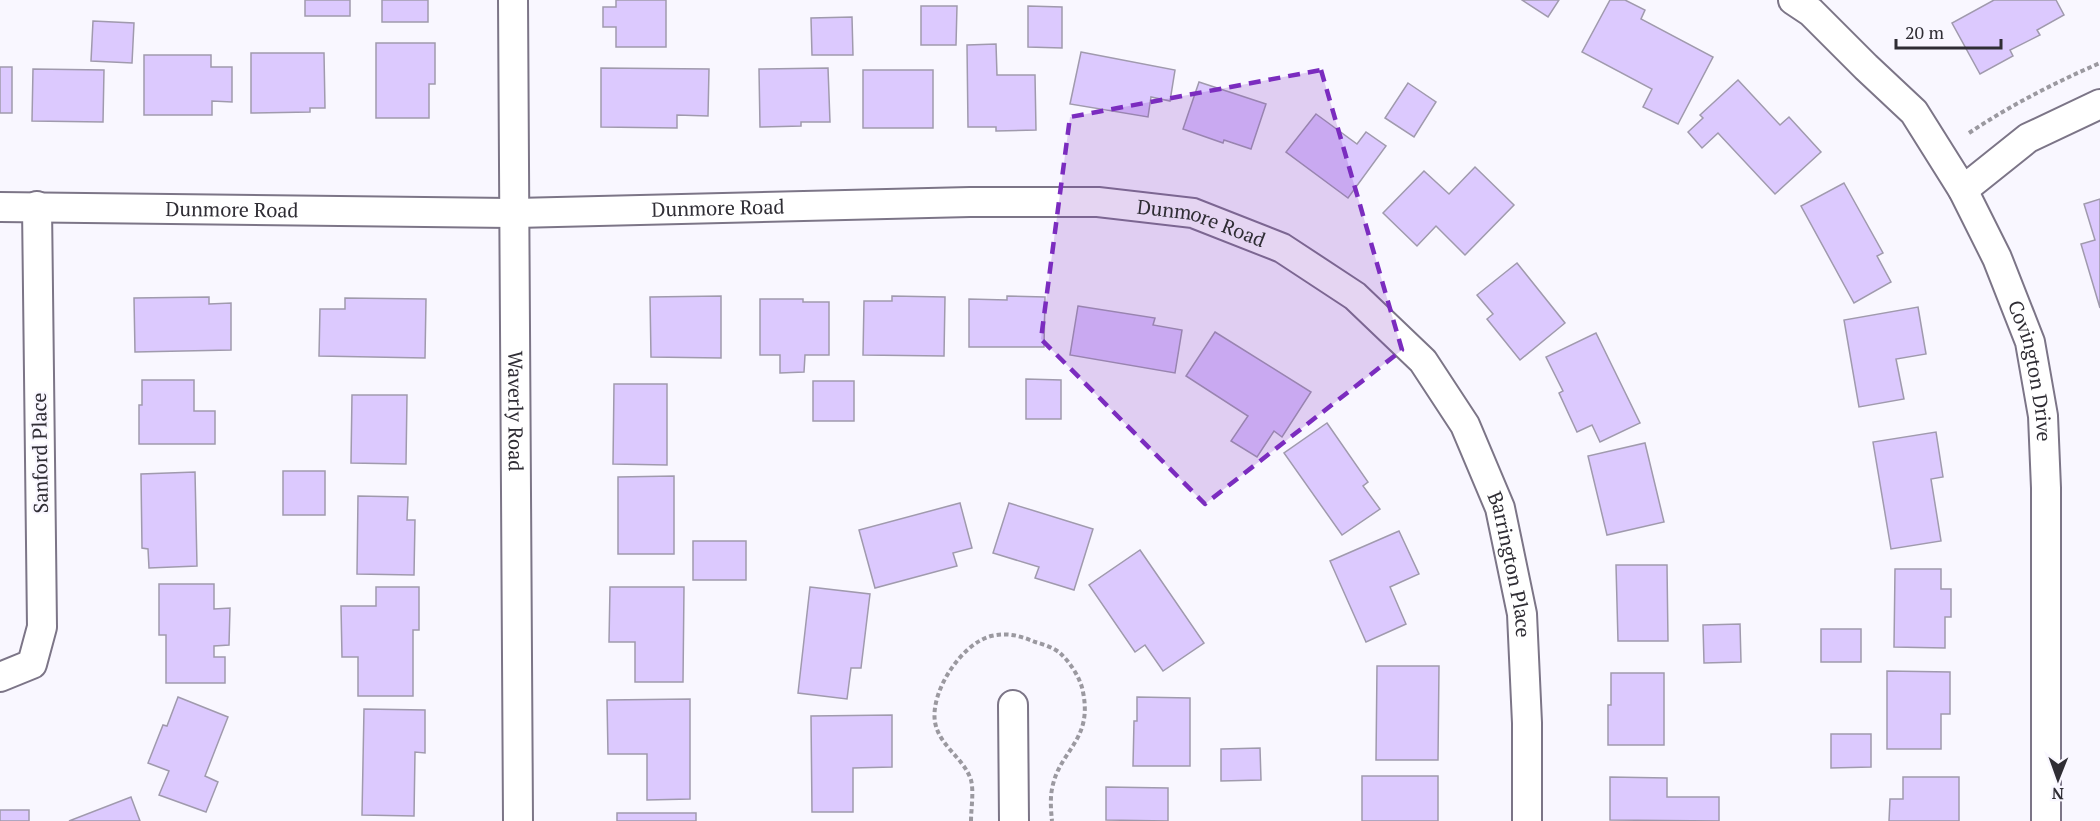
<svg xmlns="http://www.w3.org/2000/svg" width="2100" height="821" viewBox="0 0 2100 821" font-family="'PT Serif',serif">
	<rect width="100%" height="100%" fill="#f9f7ff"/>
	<g fill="#dcc9fe" stroke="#a09aad" stroke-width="1.5">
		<rect x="305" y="0" width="45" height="16"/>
		<rect x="382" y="0" width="46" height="22"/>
		<polygon points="616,0 666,0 666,47 616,47 616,27 603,27 603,7 616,7"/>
		<polygon points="1522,0 1559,0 1548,17"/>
		<polygon points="1610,0 1625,0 1645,10 1641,19 1713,57 1678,124 1643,107 1652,89 1582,52"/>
		<polygon points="1994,0 2056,0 2064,15 2037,30 2040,35 2010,50 2013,56 1980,74 1952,23"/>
		<polygon points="921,6 957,6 956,45 921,45"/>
		<polygon points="1028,6 1062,7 1062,48 1028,47"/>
		<polygon points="852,17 853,55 812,55 811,18"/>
		<polygon points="93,21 134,23 132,63 91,61"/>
		<polygon points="376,43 435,43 435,84 429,84 429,118 376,118"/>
		<polygon points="996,44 997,75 1035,75 1036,130 996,131 996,127 968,127 967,45"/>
		<polygon points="1081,52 1175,70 1170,101 1151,97 1148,117 1070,104"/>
		<polygon points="251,53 324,53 325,108 310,108 310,112 251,113"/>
		<polygon points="144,55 211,55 211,67 232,67 232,102 212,101 212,115 144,115"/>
		<rect x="0" y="67" width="12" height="46"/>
		<polygon points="601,68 709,69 708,116 677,115 677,128 601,127"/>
		<polygon points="828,68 830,122 801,122 801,126 760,127 759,69"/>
		<polygon points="33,69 104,70 103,122 32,121"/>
		<rect x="863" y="70" width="70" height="58"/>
		<polygon points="1738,80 1780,125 1789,117 1821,152 1775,194 1718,133 1702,148 1688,132 1703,118 1700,115"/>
		<polygon points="1199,82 1266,104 1251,149 1224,140 1223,143 1183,129"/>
		<polygon points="1408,83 1436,102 1414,137 1385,118"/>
		<polygon points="1316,114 1357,144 1366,132 1386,146 1348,198 1286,152"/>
		<polygon points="1475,167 1514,205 1465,255 1436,226 1417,246 1383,213 1424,171 1449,194"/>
		<polygon points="1844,183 1883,253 1877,256 1891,282 1854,303 1801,206"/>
		<polygon points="2100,199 2100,308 2081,244 2095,240 2084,204"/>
		<polygon points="1517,263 1565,323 1520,360 1487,319 1493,314 1477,295"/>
		<polygon points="721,296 721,358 651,357 650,297"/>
		<polygon points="892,296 945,297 944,356 863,355 864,301 892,301"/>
		<polygon points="1007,296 1045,297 1044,347 969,347 969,299 1007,300"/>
		<polygon points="209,297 209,304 231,303 231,350 135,352 134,298"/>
		<polygon points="345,298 426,299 425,358 319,356 320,309 345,309"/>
		<polygon points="760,299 803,299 803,302 829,302 829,355 805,355 804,372 780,373 780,355 760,355"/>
		<polygon points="1078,306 1155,318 1153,325 1182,330 1175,373 1070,355"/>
		<polygon points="1918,307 1926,354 1896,359 1904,399 1859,407 1844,320"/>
		<polygon points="1215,332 1311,392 1282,437 1274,431 1257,457 1231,441 1248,416 1186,376"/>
		<polygon points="1596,333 1640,423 1600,442 1592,425 1577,432 1559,393 1563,391 1546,357"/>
		<polygon points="1026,379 1061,380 1061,419 1026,419"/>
		<polygon points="142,380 194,380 194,411 215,411 215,444 139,444 139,405 142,405"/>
		<rect x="813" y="381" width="41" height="40"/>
		<polygon points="614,384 667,384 667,465 613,464"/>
		<polygon points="352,395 407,395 406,464 351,463"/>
		<polygon points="1327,423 1368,482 1363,486 1380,509 1342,535 1284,453"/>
		<polygon points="1936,432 1943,477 1931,479 1941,541 1891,549 1873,442"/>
		<polygon points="1645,443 1664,522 1607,535 1588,456"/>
		<rect x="283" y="471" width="42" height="44"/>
		<polygon points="195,472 197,566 149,568 148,549 142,548 141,474"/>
		<polygon points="674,476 674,554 618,554 618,477"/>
		<polygon points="358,496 408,497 407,520 415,520 414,575 357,574"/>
		<polygon points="960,503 972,548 953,553 957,566 875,588 859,530"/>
		<polygon points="1009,503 1093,529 1074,590 1035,578 1039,567 993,553"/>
		<polygon points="1399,531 1419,574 1390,587 1406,624 1366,642 1330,561"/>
		<rect x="693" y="541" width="53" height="39"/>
		<polygon points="1140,550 1204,643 1163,671 1145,645 1135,652 1089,585"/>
		<polygon points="1616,565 1667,565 1668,641 1618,641"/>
		<polygon points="1895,569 1941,569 1941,589 1951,589 1951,617 1945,617 1945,648 1894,647"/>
		<polygon points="159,584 214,584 214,609 230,608 229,645 214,646 214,657 225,657 225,683 166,683 166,635 159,635"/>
		<polygon points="376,587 419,587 419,630 413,630 413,696 358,696 358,657 342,657 341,606 376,606"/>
		<polygon points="610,587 684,587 683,682 635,682 635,642 609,642"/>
		<polygon points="810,587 870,594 861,668 851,668 847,699 798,693"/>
		<polygon points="1740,624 1741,662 1704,663 1703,625"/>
		<rect x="1821" y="629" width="40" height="33"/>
		<polygon points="1377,666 1439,666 1438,760 1376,760"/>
		<polygon points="1887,671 1950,672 1950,714 1941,714 1941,749 1887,749"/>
		<polygon points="1611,673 1664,673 1664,745 1608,745 1608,705 1611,705"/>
		<polygon points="178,697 228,717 205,776 218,782 206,812 159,795 169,771 148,763 163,725 167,726"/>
		<polygon points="1137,697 1190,698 1190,766 1133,766 1134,721 1137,721"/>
		<polygon points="690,699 690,799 647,800 647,754 608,754 607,700"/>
		<polygon points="364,709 425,710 425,753 415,752 414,816 362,815"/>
		<polygon points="892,715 892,767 853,768 853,812 812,812 811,716"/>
		<polygon points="1831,734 1871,734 1871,767 1831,768"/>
		<polygon points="1260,748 1261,780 1221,781 1221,749"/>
		<rect x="1362" y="776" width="76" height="45"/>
		<polygon points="1610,777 1667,778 1667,797 1719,797 1719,821 1610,820"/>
		<polygon points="1903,777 1959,777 1959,821 1889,821 1890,799 1903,799"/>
		<polygon points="1106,787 1168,788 1168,821 1106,820"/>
		<polygon points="131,797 140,821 69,821"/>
		<rect x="0" y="810" width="29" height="11"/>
		<rect x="617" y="813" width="79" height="8"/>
	</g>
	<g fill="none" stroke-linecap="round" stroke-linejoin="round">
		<g stroke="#7c7587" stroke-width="32">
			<g id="minor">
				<path id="s1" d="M513,0l5,821"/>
				<path id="s2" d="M1793,0l18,12 55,55 48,45 49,78 34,68 33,84 13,74 3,72v333"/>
				<polyline points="1963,190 2028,138 2100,104"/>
				<path id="s3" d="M0,207l516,6 454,-11h128l95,11 89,35 73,48 68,65 42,64 35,83 22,106 5,109v98"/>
				<polyline points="0,677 32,664 42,627 37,206"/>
				<polyline points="1013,705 1014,821"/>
			</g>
		</g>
		<g stroke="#9b99a0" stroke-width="4" stroke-dasharray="4.5 3" stroke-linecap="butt">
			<path d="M1969,133c42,-28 85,-50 131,-70"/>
			<path d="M971,821c0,-12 3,-29 0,-41 -7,-22 -32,-34 -36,-58 -5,-30 26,-78 56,-86 16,-4 30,0 44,6 8,2 19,6 25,11 10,9 21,26 23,39 10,49 -24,58 -31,97 -2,10 -1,22 0,32"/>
		</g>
		<use href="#minor" stroke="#fff" stroke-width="28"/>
	</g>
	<path fill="#7b2cbf" fill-opacity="0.2" stroke="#7b2cbf" stroke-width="4.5" stroke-dasharray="12 8" stroke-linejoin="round" d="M1321,70l81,280 -197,154 -164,-165 29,-222z"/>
	<g text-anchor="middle" stroke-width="4.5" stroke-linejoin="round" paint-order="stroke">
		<g font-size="20" fill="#2f2d34" stroke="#f9f7ff">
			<text dy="7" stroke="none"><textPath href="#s3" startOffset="718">Dunmore Road</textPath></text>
			<text dy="7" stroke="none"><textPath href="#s3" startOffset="232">Dunmore Road</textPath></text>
			<text dy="7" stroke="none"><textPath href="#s3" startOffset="1204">Dunmore Road</textPath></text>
			<text dy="7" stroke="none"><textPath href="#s2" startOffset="452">Covington Drive</textPath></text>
			<text dy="7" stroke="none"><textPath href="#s1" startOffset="411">Waverly Road</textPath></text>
			<text transform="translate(40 453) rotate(-91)" y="7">Sanford Place</text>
			<text dy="7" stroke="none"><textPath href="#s3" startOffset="1695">Barrington Place</textPath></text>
		</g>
	</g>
	<g transform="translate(2058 779) rotate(181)" stroke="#f9f7ff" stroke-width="4.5" paint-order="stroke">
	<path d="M0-4.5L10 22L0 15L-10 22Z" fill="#2f2d34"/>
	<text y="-9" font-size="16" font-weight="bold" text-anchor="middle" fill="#2f2d34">N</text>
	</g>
	<path d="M1896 39v9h105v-9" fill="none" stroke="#2f2d34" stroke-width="3"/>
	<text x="1905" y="39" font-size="18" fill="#2f2d34" stroke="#f9f7ff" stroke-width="4.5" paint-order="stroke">20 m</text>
</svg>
